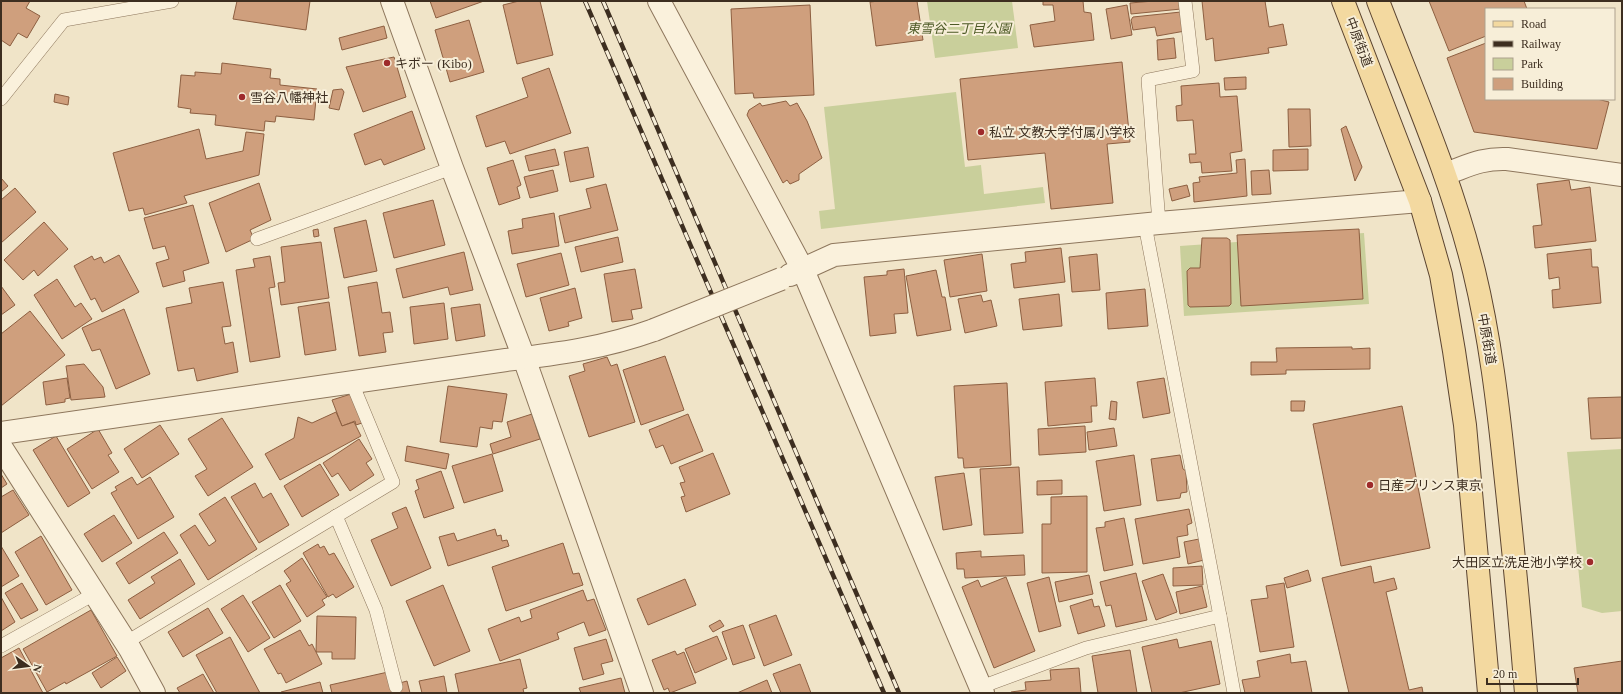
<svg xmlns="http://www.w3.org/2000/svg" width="1623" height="694" font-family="'Times New Roman','Noto Sans JP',serif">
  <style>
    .green { fill: #c9cf9b }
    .building { fill: #cf9f7d; stroke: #8d5f41 }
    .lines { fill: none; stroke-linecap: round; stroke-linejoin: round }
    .service-casing { stroke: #8d765c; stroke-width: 14 }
    .minor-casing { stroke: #8d765c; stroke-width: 24 }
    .primary-casing { stroke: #5b4430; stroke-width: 24 }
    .service { stroke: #faf1dc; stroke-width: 13 }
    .minor { stroke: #faf1dc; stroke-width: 22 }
    .primary { stroke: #f3d9a0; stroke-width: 22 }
    .rail-casing { stroke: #3d2e20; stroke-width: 4.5 }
    .rail { stroke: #f7eed8; stroke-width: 3; stroke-dasharray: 9; stroke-linecap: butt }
    .minor-bridge-casing { stroke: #8d765c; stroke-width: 24; stroke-linecap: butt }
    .minor-bridge { stroke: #faf1dc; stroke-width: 22 }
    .poi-dot { fill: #9e2a2b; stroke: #f7eed8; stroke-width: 1.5 }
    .labels { text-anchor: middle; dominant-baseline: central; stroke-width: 4; stroke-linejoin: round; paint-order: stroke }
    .park-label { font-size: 13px; font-style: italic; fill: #4d5a26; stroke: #f7eed8 }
    .street-label { font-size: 13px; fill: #3d2e20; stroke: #f7eed8 }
    .poi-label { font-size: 13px; fill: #3d2e20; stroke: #f7eed8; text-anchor: start }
  </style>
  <rect width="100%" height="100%" fill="#f0e4c8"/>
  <!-- green -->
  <g class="green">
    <polygon points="927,1 1012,1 1018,48 935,58"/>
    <polygon points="956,92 965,167 981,165 984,194 1043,187 1045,203 821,229 819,211 835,209 824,107"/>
    <polygon points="1364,233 1369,304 1184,316 1180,246"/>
    <polygon points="1622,449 1622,611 1602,613 1582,607 1567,452"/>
  </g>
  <!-- building -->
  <g class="building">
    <polygon points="1,1 30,1 26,8 40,16 27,38 18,33 10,46 1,40"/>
    <polygon points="237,1 310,1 306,30 233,19"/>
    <polygon points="430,1 484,1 436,18"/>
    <polygon points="519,1 540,1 553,55 517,64 503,5"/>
    <polygon points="879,1 917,1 923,40 876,46 870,2"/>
    <polygon points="1043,1 1085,1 1083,1 1084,12 1091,13 1094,40 1034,47 1030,25 1055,21 1053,5 1043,5"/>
    <polygon points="1154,1 1180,1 1181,9 1131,14 1130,3"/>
    <polygon points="1202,1 1265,1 1269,27 1283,24 1287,45 1268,48 1269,53 1215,61 1213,38 1206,40"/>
    <polygon points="1429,1 1524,1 1527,9 1486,9 1486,36 1449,51"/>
    <polygon points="810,5 814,95 754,98 753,93 735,94 731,9"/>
    <polygon points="1127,5 1132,35 1111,39 1106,9"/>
    <polygon points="1181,12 1185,31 1157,36 1155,27 1133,30 1131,20 1133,17"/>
    <polygon points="469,20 484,72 450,82 435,30"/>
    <polygon points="384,26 387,38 342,50 339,38"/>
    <polygon points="1174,38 1176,58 1158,60 1157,40"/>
    <polygon points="1486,43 1486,99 1597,99 1609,102 1597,149 1474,132 1447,58"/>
    <polygon points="394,57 406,97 363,112 346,67"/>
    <polygon points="1122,62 1130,142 1107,144 1113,203 1051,209 1045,153 968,160 960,79"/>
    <polygon points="222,63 271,69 270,78 280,79 280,85 317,89 314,120 276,116 275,122 265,121 264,131 215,125 216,115 190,113 191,109 178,107 181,75 195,76 195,72 221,74"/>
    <polygon points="549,68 571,133 510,154 505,141 486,147 476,116 528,97 522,78"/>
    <polygon points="1246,77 1246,89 1225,90 1224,78"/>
    <polygon points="1219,83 1220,97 1237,96 1242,151 1230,153 1232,171 1202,173 1201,162 1190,163 1189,154 1196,154 1193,120 1177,121 1176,106 1182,105 1181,86"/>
    <polygon points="342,89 344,92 339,110 329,108 333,90"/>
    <polygon points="55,94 69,97 68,105 54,102"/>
    <polygon points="786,101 790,106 797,103 807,121 822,158 799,174 799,180 790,184 787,180 783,183 747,115 749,110 760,103 762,106"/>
    <polygon points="1288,109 1310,109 1311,146 1289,147"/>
    <polygon points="412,111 425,149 384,165 381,159 365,165 354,134"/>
    <polygon points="1346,126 1362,167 1355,181 1341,129"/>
    <polygon points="199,129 206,159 243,151 246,132 264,134 259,175 184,196 187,203 145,215 143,208 129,211 113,153"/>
    <polygon points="588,147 594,177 570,182 564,152"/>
    <polygon points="555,149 559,165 529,171 525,156"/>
    <polygon points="1308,149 1308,170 1273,171 1273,150"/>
    <polygon points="1245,159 1247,196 1194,202 1193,183 1200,182 1199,177 1237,173 1236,160"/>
    <polygon points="513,160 521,185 517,187 520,198 499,205 487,168"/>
    <polygon points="553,170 558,191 530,198 524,177"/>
    <polygon points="1269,170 1271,194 1252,195 1251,171"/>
    <polygon points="1,178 8,186 1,192"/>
    <polygon points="1569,180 1571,190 1590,187 1596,241 1535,248 1533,226 1542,225 1537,184"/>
    <polygon points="259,183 271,220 250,230 254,239 226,252 209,203"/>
    <polygon points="606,184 618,230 565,243 559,216 591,208 586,189"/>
    <polygon points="1187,185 1190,196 1172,201 1169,189"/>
    <polygon points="15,188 36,212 1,243 1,200"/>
    <polygon points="433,200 445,245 394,258 383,213"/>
    <polygon points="193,205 209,263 183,271 185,281 163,287 156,263 169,259 165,246 153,249 144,218"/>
    <polygon points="554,213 559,246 512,254 508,231 523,228 522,219"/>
    <polygon points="366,220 377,271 344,278 334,228"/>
    <polygon points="44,222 68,249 38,276 34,270 23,280 4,260"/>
    <polygon points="318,229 319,236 314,237 313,230"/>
    <polygon points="1359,229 1363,299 1241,306 1237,235"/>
    <polygon points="618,237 623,262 581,272 575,247"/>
    <polygon points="1202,238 1227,238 1230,240 1231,304 1229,306 1190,307 1188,305 1187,271 1190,268 1200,268"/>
    <polygon points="321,242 329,298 281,305 278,283 285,282 281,247"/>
    <polygon points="1061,248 1065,282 1014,288 1011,264 1026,262 1025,252"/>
    <polygon points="1591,249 1592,267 1598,267 1601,303 1553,308 1552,290 1560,289 1559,277 1549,279 1547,254"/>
    <polygon points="464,252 473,290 450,295 448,287 403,298 396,269"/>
    <polygon points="561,253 569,285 526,297 517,264"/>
    <polygon points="982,254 987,291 950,297 944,260"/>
    <polygon points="1097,254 1100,290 1072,292 1069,257"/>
    <polygon points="119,255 139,292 102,312 95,298 91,300 74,266 92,256 94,260 101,257 104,263"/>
    <polygon points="270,256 275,287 269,288 280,357 250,362 236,270 255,267 253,259"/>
    <polygon points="635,269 642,308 631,310 633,319 612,322 604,274"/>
    <polygon points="904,269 908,313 894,314 896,333 870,336 864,277 887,275 887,271"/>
    <polygon points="936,270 942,297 945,297 951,330 917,336 906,276"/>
    <polygon points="57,279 75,307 81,303 92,319 62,339 34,295"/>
    <polygon points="223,282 231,326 222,327 225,344 233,342 238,372 197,381 194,368 178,371 166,308 192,303 189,288"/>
    <polygon points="377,282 382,313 390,312 393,332 383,333 386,352 359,356 348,287"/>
    <polygon points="1,286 15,305 1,315"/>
    <polygon points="575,288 582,318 568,322 569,326 549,331 540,298"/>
    <polygon points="1145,289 1148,326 1108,329 1106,293"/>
    <polygon points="1059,294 1062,326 1023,330 1019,299"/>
    <polygon points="981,295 983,302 991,300 997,326 965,333 958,299"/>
    <polygon points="329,302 336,350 305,355 298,307"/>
    <polygon points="444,303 448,339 414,344 410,307"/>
    <polygon points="480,304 485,336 456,341 451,308"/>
    <polygon points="124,309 150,374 116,389 100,349 92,351 82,328"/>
    <polygon points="30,311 65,355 1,406 1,334"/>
    <polygon points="1352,347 1352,349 1370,348 1370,369 1286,370 1286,374 1251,375 1251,362 1277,362 1276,348"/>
    <polygon points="665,356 684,410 641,425 623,370"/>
    <polygon points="607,357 611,366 617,364 635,422 589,437 569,376 585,371 583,364"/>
    <polygon points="84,364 103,387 105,397 71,400 66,366"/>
    <polygon points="67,378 70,398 65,399 65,402 46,405 43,382"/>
    <polygon points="1095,378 1097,406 1091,406 1092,422 1048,426 1045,382"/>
    <polygon points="1164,378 1170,413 1143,418 1137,382"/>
    <polygon points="1007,383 1011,465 964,468 963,458 958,458 954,386"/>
    <polygon points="448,386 507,394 502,422 493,421 492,429 480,427 477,447 440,442"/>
    <polygon points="351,394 362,423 356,425 355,421 342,426 332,400"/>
    <polygon points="1622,397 1622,438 1591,439 1588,398"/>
    <polygon points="1111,401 1117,402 1116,420 1109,419"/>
    <polygon points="1291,401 1305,401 1304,411 1291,411"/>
    <polygon points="1402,406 1430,548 1341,566 1313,424"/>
    <polygon points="336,412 342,426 354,422 361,436 280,480 265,454 294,438 298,417 312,423"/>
    <polygon points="532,414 540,439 493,454 490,444 511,437 507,422"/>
    <polygon points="688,414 703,451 671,464 663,445 656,448 649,430"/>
    <polygon points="222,418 253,467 208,496 195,476 207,469 188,439"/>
    <polygon points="160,425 179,454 142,478 124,449"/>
    <polygon points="1085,426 1086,452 1039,455 1038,429"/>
    <polygon points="1114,428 1117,446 1089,450 1087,432"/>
    <polygon points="98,429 112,453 108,455 119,472 92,489 67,449"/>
    <polygon points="56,436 90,493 68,507 33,450"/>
    <polygon points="359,439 372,459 366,463 374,475 350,491 338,473 332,477 323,463"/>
    <polygon points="407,446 449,454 446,469 405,461"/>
    <polygon points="713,453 730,494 686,512 681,497 685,496 680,483 685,482 679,467"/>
    <polygon points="492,454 503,491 464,503 452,466"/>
    <polygon points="1134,455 1141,505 1104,511 1096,461"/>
    <polygon points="1180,455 1183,469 1186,471 1187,492 1181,493 1180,498 1157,501 1151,459"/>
    <polygon points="320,464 339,495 302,517 284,486"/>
    <polygon points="1019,467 1023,533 984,535 980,469"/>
    <polygon points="441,471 454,508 424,518 415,491 419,489 416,480"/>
    <polygon points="964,473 972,525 943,530 935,477"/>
    <polygon points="1,474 7,484 1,488"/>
    <polygon points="132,477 137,485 150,477 174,517 138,539 111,493 117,490 115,487"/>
    <polygon points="1062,480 1062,494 1037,495 1037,481"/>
    <polygon points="255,483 263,498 271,493 289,525 259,543 231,497"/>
    <polygon points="13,490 29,515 1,533 1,497"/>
    <polygon points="1087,496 1087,572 1042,573 1042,524 1051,524 1051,497"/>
    <polygon points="225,497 257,549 208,580 180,535 195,525 209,546 216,541 199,514"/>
    <polygon points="406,507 431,568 391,586 371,540 398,528 392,513"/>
    <polygon points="1189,509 1192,523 1187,525 1188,535 1177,537 1180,557 1143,564 1135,519"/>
    <polygon points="114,515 132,543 102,562 84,534"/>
    <polygon points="1124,518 1133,565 1104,571 1096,528 1105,527 1105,522"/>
    <polygon points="495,529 497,536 501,535 502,541 507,540 509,546 448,566 439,537 454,533 457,541"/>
    <polygon points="164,532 178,553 129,584 116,563"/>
    <polygon points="41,536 72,590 46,605 15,552"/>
    <polygon points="1199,539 1204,560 1188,564 1184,542"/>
    <polygon points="563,543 573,574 579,573 583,585 506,611 492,567"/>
    <polygon points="318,544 320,548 324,546 329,555 334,553 354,587 336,598 333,594 328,597 303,553"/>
    <polygon points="1,546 19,576 1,587"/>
    <polygon points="981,551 981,557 1024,555 1025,575 965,578 964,569 957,569 956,553"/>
    <polygon points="302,558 327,597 322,600 325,605 307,617 286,584 291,581 284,571"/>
    <polygon points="180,559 195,584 140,619 128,600 155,583 151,577"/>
    <polygon points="1202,566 1203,585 1173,586 1173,568"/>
    <polygon points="1371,566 1374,583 1394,578 1397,589 1386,592 1409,690 1422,687 1423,693 1349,693 1322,578"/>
    <polygon points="1308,570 1311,581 1287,588 1284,578"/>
    <polygon points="1136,573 1147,620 1116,627 1111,605 1106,606 1100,582"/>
    <polygon points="1163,574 1177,612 1156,620 1142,581"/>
    <polygon points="1089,575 1093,594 1059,602 1055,582"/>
    <polygon points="1006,577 1035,651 994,668 962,587 978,580 981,587"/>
    <polygon points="1049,577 1061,626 1039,632 1027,583"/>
    <polygon points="685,579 696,605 648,625 637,599"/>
    <polygon points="22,583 38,610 21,619 5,593"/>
    <polygon points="1284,583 1294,647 1260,652 1251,600 1268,598 1266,586"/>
    <polygon points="280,585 301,621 274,638 252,602"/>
    <polygon points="443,585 470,651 434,666 406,601"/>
    <polygon points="1202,586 1207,607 1180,614 1176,592"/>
    <polygon points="583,590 587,601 594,599 606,630 589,636 584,622 557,633 559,639 500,661 488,629 519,617 521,622 532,618 530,610"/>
    <polygon points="243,595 270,638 248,652 221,609"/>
    <polygon points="1,597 15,622 1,631"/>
    <polygon points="1092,599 1094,607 1099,606 1105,626 1078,634 1070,606"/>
    <polygon points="208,608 223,633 183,657 168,632"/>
    <polygon points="91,610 117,656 66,684 65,682 47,692 23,649"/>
    <polygon points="776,615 792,655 764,666 749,625"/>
    <polygon points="317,616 356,617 355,659 332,659 332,652 316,652"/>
    <polygon points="720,620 724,626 713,632 709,626"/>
    <polygon points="743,625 755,658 733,665 722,632"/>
    <polygon points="300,630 309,646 312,644 322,664 286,683 281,673 278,674 264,649"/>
    <polygon points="717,636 727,659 695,673 685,649"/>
    <polygon points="230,637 260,693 217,693 196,655"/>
    <polygon points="606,639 613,661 601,664 604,674 583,680 574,648"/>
    <polygon points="1177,639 1179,648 1211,641 1220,684 1179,693 1152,693 1142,647"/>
    <polygon points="19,648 43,693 1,693 1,658"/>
    <polygon points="1130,650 1137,693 1098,693 1092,656"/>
    <polygon points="675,651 677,655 684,652 696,683 670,693 668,688 664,690 652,660"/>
    <polygon points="1290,654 1291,663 1306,661 1312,693 1245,693 1242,680 1260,677 1257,661"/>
    <polygon points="117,657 126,671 101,688 92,673"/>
    <polygon points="520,659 527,688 523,689 524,693 459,693 455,674"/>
    <polygon points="1622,661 1622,693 1578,693 1574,668"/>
    <polygon points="800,664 811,693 781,693 773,674"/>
    <polygon points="1079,668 1081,693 1011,693 1011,692 1026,690 1025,682 1051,680 1050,670"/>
    <polygon points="388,672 393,693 332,693 330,685"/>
    <polygon points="203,674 214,693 180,693 177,688"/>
    <polygon points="444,676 447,693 422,693 419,681"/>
    <polygon points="621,678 625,693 581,693 579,688"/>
    <polygon points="767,680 772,693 737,693"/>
    <polygon points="407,681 410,693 399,693 396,684"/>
    <polygon points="320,682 323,693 282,693 281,692"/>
  </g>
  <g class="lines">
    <defs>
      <g id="service">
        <polyline points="1,99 64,20 172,1"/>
        <polyline points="1159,223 1148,80 1193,71 1185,1"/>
        <polyline points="1145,225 1220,616 1234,693"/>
        <polyline points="257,239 452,168"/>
        <polyline points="336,516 376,610 396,687"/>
        <polyline points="125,643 393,482 352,383"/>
        <polyline points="1,646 94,594"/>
        <polyline points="981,687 1086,648 1220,616"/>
      </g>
      <g id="minor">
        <polyline points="392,1 452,168 524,358 642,693"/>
        <polyline points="659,1 803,270 983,693"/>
        <path d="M 1445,174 C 1468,166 1481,158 1507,159 L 1622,175"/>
        <polyline points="790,275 834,255 1159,223 1420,201"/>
        <path d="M 1,433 L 506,360 C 558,354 604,348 654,330"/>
        <polyline points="1,447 130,649 154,693"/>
      </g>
      <g id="primary">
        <polyline points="1343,1 1420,201 1441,275 1454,351 1465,425 1489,693"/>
        <path d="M 1378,1 C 1412,90 1451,178 1474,271 C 1490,337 1498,405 1505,472 C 1513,546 1520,619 1526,693"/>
      </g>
    </defs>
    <!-- service casing -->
    <use href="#service" class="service-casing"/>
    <!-- minor casing -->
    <use href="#minor" class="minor-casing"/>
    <!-- primary casing -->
    <use href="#primary" class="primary-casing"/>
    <!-- service -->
    <use href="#service" class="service"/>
    <!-- minor -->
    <use href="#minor" class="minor"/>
    <!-- primary -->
    <use href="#primary" class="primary"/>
    <defs>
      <g id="rail">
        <polyline points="585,1 884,693"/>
        <polyline points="603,1 899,693"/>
      </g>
    </defs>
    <!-- rail casing -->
    <use href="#rail" class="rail-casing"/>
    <!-- rail -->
    <use href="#rail" class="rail"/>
    <defs>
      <polyline id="minor-bridge" points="654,330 781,279"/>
    </defs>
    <!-- minor-bridge casing -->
    <use href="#minor-bridge" class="minor-bridge-casing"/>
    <!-- minor-bridge -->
    <use href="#minor-bridge" class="minor-bridge"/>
  </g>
  <!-- markers -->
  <g class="poi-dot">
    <circle cx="387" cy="63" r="4"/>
    <circle cx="242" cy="97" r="4"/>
    <circle cx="981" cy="132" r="4"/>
    <circle cx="1370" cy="485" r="4"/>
    <circle cx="1590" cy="562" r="4"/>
  </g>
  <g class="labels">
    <!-- park labels -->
    <g class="park-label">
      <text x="959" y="28">東雪谷二丁目公園</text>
    </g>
    <!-- street labels -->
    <g class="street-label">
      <text transform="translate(1359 42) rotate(69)">中原街道</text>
      <text transform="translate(1487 339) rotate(80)">中原街道</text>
    </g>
    <!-- poi labels -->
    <g class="poi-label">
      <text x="395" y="63">キボー (Kibo)</text>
      <text x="250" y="97">雪谷八幡神社</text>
      <text x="989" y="132">私立 文教大学付属小学校</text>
      <text x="1378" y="485">日産プリンス東京</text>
      <text x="1582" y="562" text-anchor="end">大田区立洗足池小学校</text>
    </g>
  </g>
  <!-- border -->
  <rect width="1623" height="694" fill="none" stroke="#3d2e20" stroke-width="4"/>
  <!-- legend -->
  <rect x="1485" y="8" width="130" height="92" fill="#f7eed8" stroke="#ada18e"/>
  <rect x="1493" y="21" width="20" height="6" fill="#f3d9a0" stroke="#ada18e"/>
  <text x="1521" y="28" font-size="12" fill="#3d2e20">Road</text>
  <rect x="1493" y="41" width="20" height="6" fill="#3d2e20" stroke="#ada18e"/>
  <text x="1521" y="48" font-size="12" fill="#3d2e20">Railway</text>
  <rect x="1493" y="58" width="20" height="12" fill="#c9cf9b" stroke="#ada18e"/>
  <text x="1521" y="68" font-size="12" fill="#3d2e20">Park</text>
  <rect x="1493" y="78" width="20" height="12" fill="#cf9f7d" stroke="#ada18e"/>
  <text x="1521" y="88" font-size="12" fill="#3d2e20">Building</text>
  <!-- north arrow -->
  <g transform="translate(28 666) rotate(104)" stroke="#f7eed8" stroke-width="3" paint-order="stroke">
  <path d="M0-3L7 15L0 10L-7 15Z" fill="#3d2e20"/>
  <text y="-6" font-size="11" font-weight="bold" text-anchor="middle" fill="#3d2e20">N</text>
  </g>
  <!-- scale -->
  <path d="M1487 678v6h91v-6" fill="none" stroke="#3d2e20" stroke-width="2"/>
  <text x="1493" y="678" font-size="12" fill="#3d2e20" stroke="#f7eed8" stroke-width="3" paint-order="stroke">20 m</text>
</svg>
